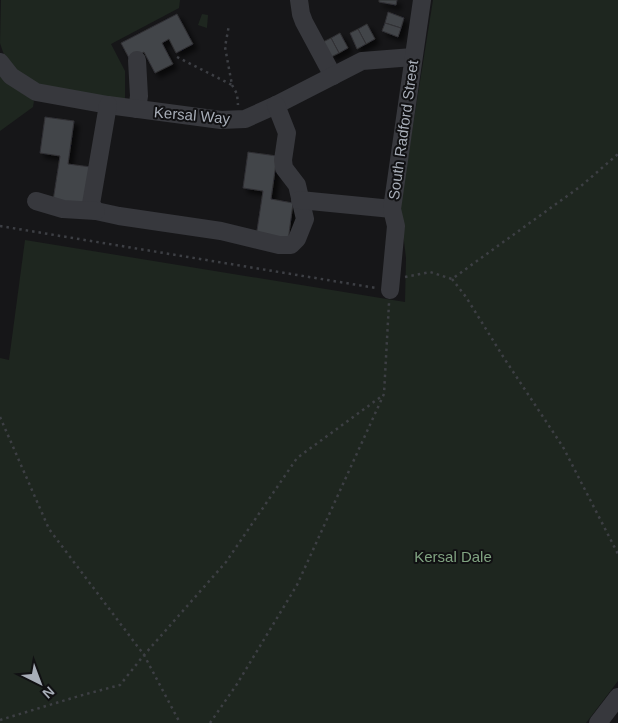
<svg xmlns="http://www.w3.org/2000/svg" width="618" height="723" font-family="Helvetica,sans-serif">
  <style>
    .green { fill: #1e261f }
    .building { fill: #424448; stroke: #303034; filter: url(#shadow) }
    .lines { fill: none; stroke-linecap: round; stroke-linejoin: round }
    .path { stroke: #3d3f44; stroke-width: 2.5; stroke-dasharray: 2.5 4; stroke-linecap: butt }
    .minor { stroke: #37383d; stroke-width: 18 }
    .labels { text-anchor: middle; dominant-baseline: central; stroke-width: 4; stroke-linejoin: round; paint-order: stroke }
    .street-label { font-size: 15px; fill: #a8aeb8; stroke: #111113 }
    .park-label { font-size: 15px; fill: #80a381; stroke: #111113 }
  </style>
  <defs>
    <filter id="shadow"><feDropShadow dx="4.5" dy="4.5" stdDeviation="2.5" flood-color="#0009"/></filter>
  </defs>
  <rect width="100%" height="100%" fill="#161618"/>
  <!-- green -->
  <g class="green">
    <polygon points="1,0 180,0 179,8 111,44 125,71 125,102 32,85 9,66 3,52 0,43"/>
    <polygon points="433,0 618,0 618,681 586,723 0,723 0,358 9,360 25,240 405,302 406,258 400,207"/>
    <polygon points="202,14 208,15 207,28 198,25"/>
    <polygon points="0,74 16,89 34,101 33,107 0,131"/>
  </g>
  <!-- building -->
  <g class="building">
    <polygon points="379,0 397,0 396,5 379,2"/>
    <polygon points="388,12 404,18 401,28 385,23"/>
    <polygon points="177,14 193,44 176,53 169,39 162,43 173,64 155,73 144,52 130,60 121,43"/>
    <polygon points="385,23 401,28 398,37 382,31"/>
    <polygon points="367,24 375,39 366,44 358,29"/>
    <polygon points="358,29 366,44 357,49 350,33"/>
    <polygon points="340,33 348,48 339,53 331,38"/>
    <polygon points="331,38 339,53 331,57 323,42"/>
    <polygon points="45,117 74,121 68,164 91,167 85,206 53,201 60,156 40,153"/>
    <polygon points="248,152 277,156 271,199 293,203 288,241 256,237 263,191 243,188"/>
  </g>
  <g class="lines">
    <!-- path -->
    <g class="path">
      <polyline points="177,57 232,85 225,47 229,25"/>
      <polyline points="232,85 237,94 238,105"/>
      <polyline points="0,226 376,288"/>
      <polyline points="405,277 430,272 452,279 581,186 618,154"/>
      <polyline points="452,279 466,297 504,358 563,447 618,554"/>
      <polyline points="0,417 49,529 144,655 180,723"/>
      <polyline points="0,720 79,696 120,685 144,655 226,562 297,458 382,396"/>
      <polyline points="210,723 237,684 297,585 384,394 389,303"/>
    </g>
    <!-- minor -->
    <g class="minor">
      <polyline points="299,0 301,14 304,22 333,76"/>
      <polyline points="137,60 139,96 137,109"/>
      <polyline points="0,62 11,76 36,92 108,105 221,120 245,119 276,105 362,61 413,57"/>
      <polyline points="108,105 91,204 96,211 119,216 221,231 279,245 291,245 297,239 305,219 297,185 284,168 283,160 287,133 276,105"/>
      <polyline points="300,200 392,209"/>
      <polyline points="36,201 63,209 96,211"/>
      <polyline points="390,290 396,226 392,209 422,0"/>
      <polyline points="598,723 618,697"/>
    </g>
  </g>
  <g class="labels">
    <!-- street labels -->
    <g class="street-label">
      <text transform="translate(192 115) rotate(5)">Kersal Way</text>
      <text transform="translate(403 130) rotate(-82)">South Radford Street</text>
    </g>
    <!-- park labels -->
    <g class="park-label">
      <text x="453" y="556">Kersal Dale</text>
    </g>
  </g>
  <!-- north arrow -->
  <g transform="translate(40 683) rotate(138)" stroke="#111113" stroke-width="4" paint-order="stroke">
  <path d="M0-4L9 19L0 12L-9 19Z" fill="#a8aeb8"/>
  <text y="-8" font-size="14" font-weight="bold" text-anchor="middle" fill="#a8aeb8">N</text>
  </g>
</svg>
